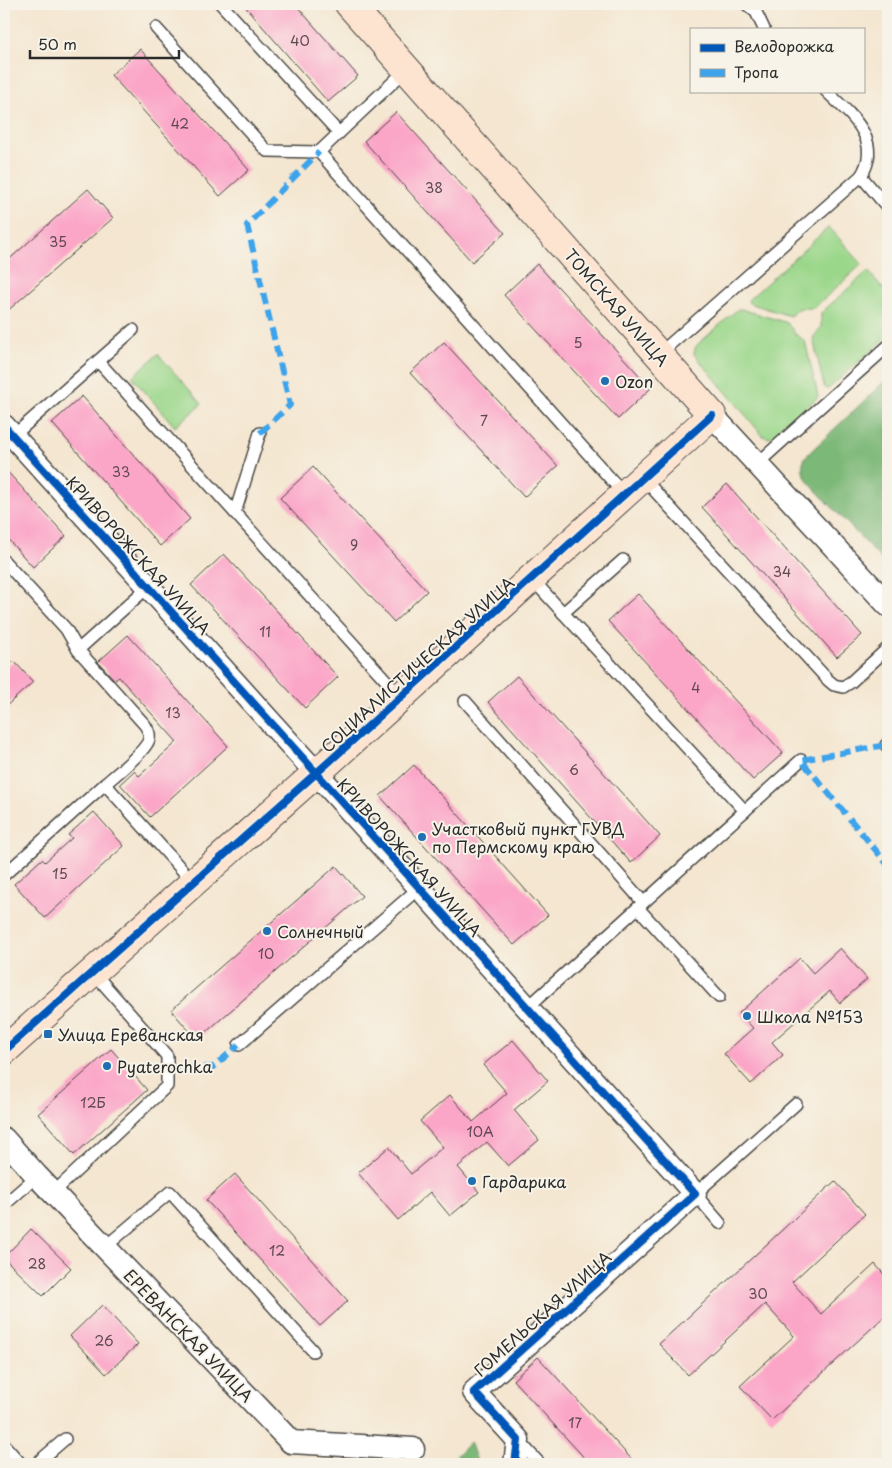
<svg xmlns="http://www.w3.org/2000/svg" width="892" height="1468" font-family="'Playpen Sans',sans-serif">
  <style>
    .green { fill: #9bd78b; stroke: #63815b }
    .forest { fill: #7cb877; stroke: #547251 }
    .building { fill: #fba5c7 }
    .lines { fill: none; stroke-linecap: round; stroke-linejoin: round }
    .lane-casing { stroke: #494744; stroke-width: 14 }
    .street-casing { stroke: #494744; stroke-width: 25 }
    .secondary-casing { stroke: #494744; stroke-width: 30 }
    .lane { stroke: #fff; stroke-width: 11 }
    .street { stroke: #fff; stroke-width: 22 }
    .secondary { stroke: #fde4d1; stroke-width: 28 }
    .quiet { stroke: #3ea3eb; stroke-width: 6; stroke-dasharray: 12 6; stroke-linecap: butt }
    .cycleway-casing { stroke: #f7f3e8; stroke-width: 11 }
    .cycleway { stroke: #0057b8; stroke-width: 8 }
    .poi-dot { fill: #1f6fb2; stroke: #f7f3e8; stroke-width: 2 }
    .labels { text-anchor: middle; dominant-baseline: central; stroke-width: 4; stroke-linejoin: round; paint-order: stroke }
    .number-label { font-size: 14px; fill: #5f4a52 }
    .street-label { font-size: 16px; fill: #2b2b2b; stroke: #f7f3e8 }
    .poi-label { font-size: 16px; fill: #2b2b2b; stroke: #f7f3e8; text-anchor: start }
  </style>
  <rect width="100%" height="100%" fill="#f7f3e8"/>
  <filter id="ink" filterUnits="userSpaceOnUse"><feTurbulence type="fractalNoise" baseFrequency=".02" numOctaves="2"/><feDisplacementMap in="SourceGraphic" scale="10" xChannelSelector="R" yChannelSelector="G"/><feConvolveMatrix kernelMatrix="1 2 1 2 8 2 1 2 1" color-interpolation-filters="sRGB"/></filter>
  <filter id="wash" filterUnits="userSpaceOnUse"><feTurbulence type="fractalNoise" baseFrequency=".0096" numOctaves="4" result="noise"/><feDisplacementMap in="SourceGraphic" scale="20" xChannelSelector="R" yChannelSelector="G"/><feGaussianBlur stdDeviation="1.12" result="paint"/><feColorMatrix in="noise" values="0 0 0 0 0 0 0 0 0 0 0 0 0 0 0 0 0 1.4 0 .05"/><feComposite in="paint" operator="in"/></filter>
  <g filter="url(#wash)">
    <rect width="100%" height="100%" fill="#f4e6d0"/>
    <!-- green -->
    <g class="green">
      <path d="M 829,227 L 862,264 L 814,308 C 800,309 802,305 790,316 L 749,303 L 748,300 Z"/>
      <polygon points="868,271 888,294 888,336 828,389 826,389 824,387 813,338 821,327 821,313"/>
      <polygon points="738,309 741,309 788,323 795,334 805,341 818,396 817,398 774,436 769,438 763,436 694,354 695,348 698,344"/>
      <polygon points="158,354 202,404 175,427 132,377"/>
    </g>
    <!-- forest -->
    <g class="forest">
      <path d="M 888,378 L 888,566 L 809,483 C 803,473 800,469 805,457 Z"/>
      <polygon points="470,1442 478,1464 449,1464"/>
    </g>
    <g id="blocks">
      <!-- building -->
      <g class="building">
        <polygon points="243,4 295,4 358,76 328,102"/>
        <polygon points="140,49 249,170 220,196 111,75"/>
        <polygon points="396,112 505,233 472,262 364,141"/>
        <polygon points="88,189 113,218 4,314 4,264"/>
        <polygon points="537,264 651,388 618,419 504,295"/>
        <polygon points="444,342 558,466 524,497 410,373"/>
        <polygon points="82,396 190,519 160,546 52,423"/>
        <polygon points="313,467 427,591 394,622 280,498"/>
        <polygon points="4,468 66,536 33,567 4,535"/>
        <polygon points="727,484 862,635 837,657 702,507"/>
        <polygon points="224,554 338,677 305,708 191,585"/>
        <polygon points="638,594 783,753 753,780 608,621"/>
        <polygon points="128,635 228,746 150,817 120,784 134,771 139,776 177,742 119,677 115,680 98,662"/>
        <polygon points="14,661 33,682 4,708 4,669"/>
        <polygon points="517,676 660,836 631,863 488,702"/>
        <polygon points="414,765 548,915 514,945 380,796"/>
        <polygon points="94,812 124,846 45,918 14,884 42,859 45,862 72,838 68,835"/>
        <polygon points="336,866 362,896 197,1040 171,1010"/>
        <polygon points="840,948 867,979 840,1003 830,991 772,1042 783,1055 751,1084 724,1054 753,1028 739,1013 800,958 813,973"/>
        <polygon points="513,1040 548,1081 514,1110 539,1140 508,1166 487,1142 458,1167 479,1192 450,1216 430,1192 398,1220 358,1173 389,1147 411,1174 443,1147 420,1121 450,1095 473,1122 507,1093 483,1065"/>
        <polygon points="111,1049 147,1090 74,1155 38,1114"/>
        <polygon points="235,1174 348,1301 320,1326 206,1200"/>
        <polygon points="835,1181 865,1214 792,1282 821,1314 875,1264 888,1279 888,1313 772,1420 740,1386 794,1336 765,1304 688,1375 659,1344"/>
        <polygon points="31,1229 71,1268 43,1296 4,1258 4,1257"/>
        <polygon points="102,1305 138,1344 106,1374 70,1336"/>
        <polygon points="538,1357 636,1464 590,1464 513,1380"/>
      </g>
    </g>
  </g>
  <g filter="url(#ink)">
    <use href="#blocks" fill-opacity="0" stroke="#494744" stroke-width="1"/>
    <g class="lines">
      <defs>
        <g id="lane">
          <polyline points="221,4 339,133"/>
          <polyline points="746,4 756,12 764,29"/>
          <polyline points="156,28 267,151 319,152 407,69"/>
          <path d="M 826,91 C 850,114 884,140 861,176"/>
          <polyline points="319,152 625,495"/>
          <polyline points="659,354 861,176 888,208"/>
          <polyline points="98,361 401,697"/>
          <polyline points="13,436 133,330"/>
          <polyline points="757,464 888,346"/>
          <polyline points="643,478 828,680 834,685 843,687 851,682 888,648"/>
          <polyline points="235,513 260,433"/>
          <polyline points="4,561 66,629 78,650"/>
          <polyline points="532,579 745,811"/>
          <polyline points="563,613 623,560"/>
          <polyline points="465,701 643,902"/>
          <polyline points="886,745 888,747"/>
          <path d="M 105,784 C 114,776 147,750 149,739 C 150,733 148,730 145,725 L 78,650 L 148,587"/>
          <polyline points="4,875 105,784 193,882"/>
          <polyline points="638,908 719,997"/>
          <polyline points="527,1008 801,760"/>
          <polyline points="239,1045 419,888"/>
          <polyline points="53,1193 167,1086 167,1056 93,972"/>
          <polyline points="4,1205 37,1176"/>
          <polyline points="720,1223 695,1194 796,1104"/>
          <polyline points="105,1247 170,1192 313,1351"/>
          <polyline points="518,1440 540,1464"/>
          <polyline points="4,1445 21,1464"/>
          <polyline points="36,1464 65,1439"/>
        </g>
        <g id="street">
          <polyline points="712,415 888,605"/>
          <polyline points="4,426 695,1194 474,1392 518,1440 515,1464"/>
          <polyline points="4,1139 37,1176 291,1442 413,1449"/>
        </g>
        <polyline id="secondary" points="4,1051 331,760 712,415 349,4"/>
      </defs>
      <!-- lane casing -->
      <use href="#lane" class="lane-casing"/>
      <!-- street casing -->
      <use href="#street" class="street-casing"/>
      <!-- secondary casing -->
      <use href="#secondary" class="secondary-casing"/>
      <!-- lane -->
      <use href="#lane" class="lane"/>
      <!-- street -->
      <use href="#street" class="street"/>
      <!-- secondary -->
      <use href="#secondary" class="secondary"/>
      <!-- quiet -->
      <g class="quiet">
        <polyline points="260,433 290,405 247,225 319,152"/>
        <polyline points="886,745 801,760 888,865"/>
        <polyline points="167,1068 213,1067 239,1045"/>
      </g>
      <defs>
        <g id="cycleway">
          <polyline points="4,426 695,1194 474,1392 518,1440 515,1464"/>
          <polyline points="4,1051 331,760 712,415"/>
        </g>
      </defs>
      <!-- cycleway casing -->
      <use href="#cycleway" class="cycleway-casing"/>
      <!-- cycleway -->
      <use href="#cycleway" class="cycleway"/>
    </g>
  </g>
  <!-- markers -->
  <g class="poi-dot">
    <circle cx="605" cy="381" r="5"/>
    <circle cx="422" cy="837" r="5"/>
    <circle cx="267" cy="931" r="5"/>
    <circle cx="747" cy="1016" r="5"/>
    <rect x="43" y="1029" width="10" height="10" rx="2.5"/>
    <circle cx="107" cy="1066" r="5"/>
    <circle cx="472" cy="1181" r="5"/>
  </g>
  <g class="labels">
    <!-- number labels -->
    <g class="number-label">
      <text x="300" y="40">40</text>
      <text x="180" y="123">42</text>
      <text x="434" y="187">38</text>
      <text x="58" y="241">35</text>
      <text x="578" y="342">5</text>
      <text x="484" y="420">7</text>
      <text x="121" y="471">33</text>
      <text x="354" y="544">9</text>
      <text x="782" y="571">34</text>
      <text x="265" y="631">11</text>
      <text x="696" y="687">4</text>
      <text x="173" y="712">13</text>
      <text x="574" y="769">6</text>
      <text x="60" y="873">15</text>
      <text x="266" y="953">10</text>
      <text x="93" y="1102">12Б</text>
      <text x="480" y="1131">10А</text>
      <text x="277" y="1250">12</text>
      <text x="37" y="1263">28</text>
      <text x="758" y="1293">30</text>
      <text x="104" y="1340">26</text>
      <text x="575" y="1422">17</text>
    </g>
    <!-- street labels -->
    <g class="street-label">
      <text transform="translate(617 307) rotate(49)">ТОМСКАЯ УЛИЦА</text>
      <text transform="translate(139 555) rotate(48)">КРИВОРОЖСКАЯ УЛИЦА</text>
      <text transform="translate(417 664) rotate(-42)">СОЦИАЛИСТИЧЕСКАЯ УЛИЦА</text>
      <text transform="translate(410 857) rotate(48)">КРИВОРОЖСКАЯ УЛИЦА</text>
      <text transform="translate(542 1313) rotate(-42)">ГОМЕЛЬСКАЯ УЛИЦА</text>
      <text transform="translate(189 1335) rotate(46)">ЕРЕВАНСКАЯ УЛИЦА</text>
    </g>
    <!-- poi labels -->
    <g class="poi-label">
      <text x="615" y="381">Ozon</text>
      <text x="432" y="828">Участковый пункт ГУВД<tspan x="432" dy="18">по Пермскому краю</tspan></text>
      <text x="277" y="931">Солнечный</text>
      <text x="757" y="1016">Школа №153</text>
      <text x="58" y="1034">Улица Ереванская</text>
      <text x="117" y="1066">Pyaterochka</text>
      <text x="482" y="1181">Гардарика</text>
    </g>
  </g>
  <!-- margin -->
  <rect width="892" height="1468" fill="none" stroke="#f7f3e8" stroke-width="20"/>
  <!-- legend -->
  <rect x="690" y="28" width="175" height="65" fill="#f7f3e8" stroke="#a5a39c"/>
  <rect x="700" y="44" width="25" height="8" fill="#0057b8" stroke="#a5a39c"/>
  <text x="734" y="52" font-size="15" fill="#2b2b2b">Велодорожка</text>
  <rect x="700" y="69" width="25" height="8" fill="#3ea3eb" stroke="#a5a39c"/>
  <text x="734" y="78" font-size="15" fill="#2b2b2b">Тропа</text>
  <!-- scale -->
  <path d="M30 50v8h149v-8" fill="none" stroke="#2b2b2b" stroke-width="2.5"/>
  <text x="38" y="50" font-size="15" fill="#2b2b2b" stroke="#f7f3e8" stroke-width="4" paint-order="stroke">50 m</text>
</svg>
